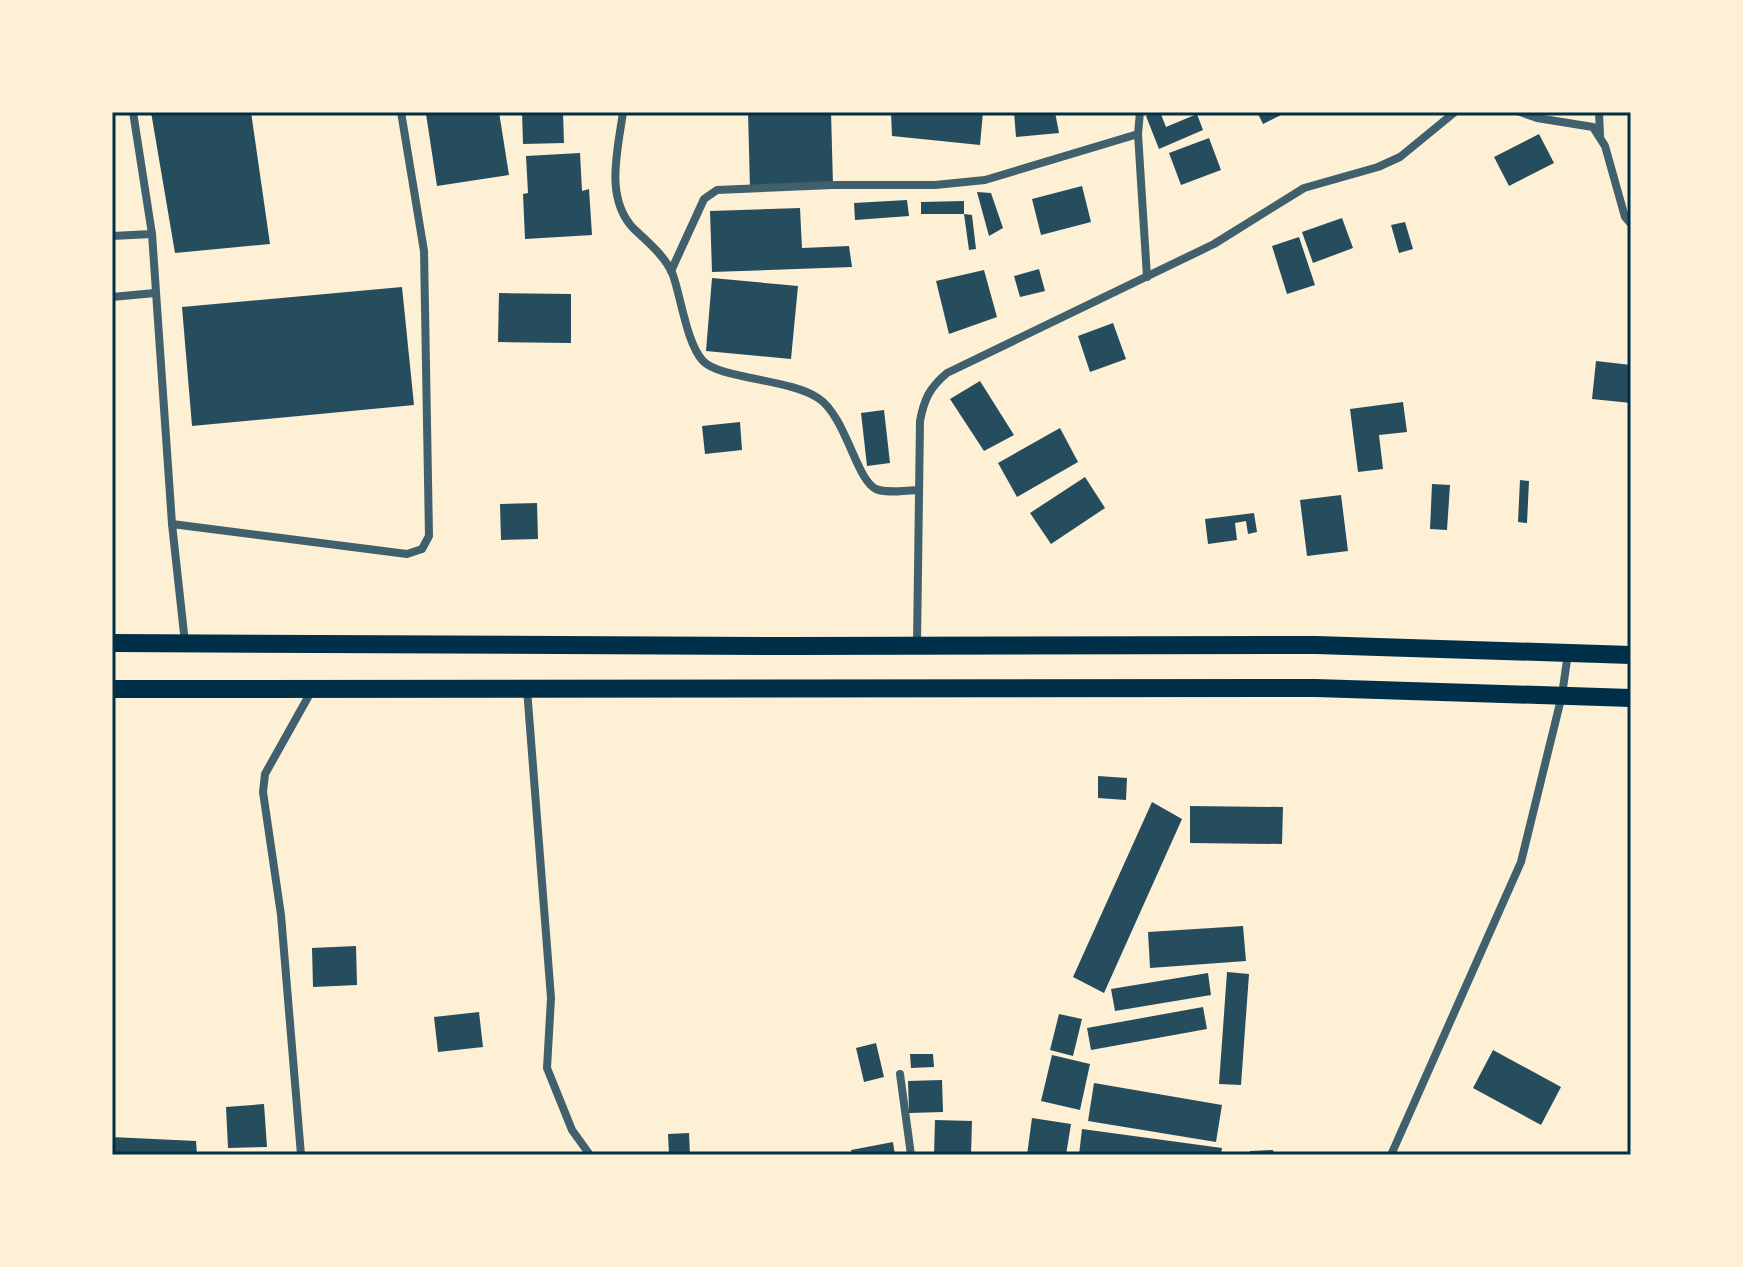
<svg xmlns="http://www.w3.org/2000/svg" width="1743" height="1267" font-family="Inter,sans-serif">
  <style>
    .building { fill: #264d5e }
    .lines { fill: none; stroke-linecap: round; stroke-linejoin: round }
    .minor { stroke: #3f606c; stroke-width: 8 }
    .primary { stroke: #003049; stroke-width: 18 }
    .neatline { fill: none; stroke: #003049; stroke-width: 3 }
  </style>
  <rect width="100%" height="100%" fill="#fdf0d5"/>
  <!-- building -->
  <g class="building">
    <polygon points="151,112 251,112 270,244 175,253"/>
    <polygon points="443,112 499,112 509,175 437,186 426,114"/>
    <polygon points="522,112 563,112 564,143 523,144"/>
    <polygon points="748,112 831,112 833,185 750,188"/>
    <polygon points="891,112 983,112 980,145 892,136"/>
    <polygon points="1014,112 1055,112 1059,133 1016,137"/>
    <polygon points="1156,112 1160,112 1166,127 1197,114 1203,130 1159,149 1146,116"/>
    <polygon points="1257,112 1287,112 1263,124"/>
    <polygon points="1539,134 1554,163 1509,186 1494,157"/>
    <polygon points="1209,138 1221,170 1181,185 1169,153"/>
    <polygon points="580,153 582,191 589,189 592,235 525,239 523,194 528,193 526,156"/>
    <polygon points="1082,186 1091,222 1041,235 1032,199"/>
    <polygon points="977,192 991,193 1003,228 989,236"/>
    <polygon points="907,200 909,216 855,220 854,203"/>
    <polygon points="964,201 964,214 972,215 976,249 969,250 964,214 921,214 921,202"/>
    <polygon points="800,208 802,248 849,246 852,267 712,272 710,211"/>
    <polygon points="1342,218 1353,248 1313,263 1302,232"/>
    <polygon points="1405,222 1413,249 1399,253 1391,225"/>
    <polygon points="1299,237 1315,285 1287,294 1272,246"/>
    <polygon points="1039,269 1045,291 1020,297 1014,276"/>
    <polygon points="984,270 997,317 949,334 936,281"/>
    <polygon points="712,278 798,286 791,359 706,351"/>
    <polygon points="402,287 414,405 192,426 182,307"/>
    <polygon points="499,293 571,294 571,343 498,342"/>
    <polygon points="1113,323 1126,359 1090,372 1078,336"/>
    <polygon points="1596,361 1631,365 1631,403 1592,399"/>
    <polygon points="980,381 1014,435 984,451 950,399"/>
    <polygon points="1403,402 1407,432 1379,435 1383,469 1358,472 1350,409"/>
    <polygon points="884,410 890,463 867,466 861,413"/>
    <polygon points="740,422 742,450 705,454 702,426"/>
    <polygon points="1060,428 1078,462 1017,497 998,463"/>
    <polygon points="1085,477 1105,508 1051,544 1030,513"/>
    <polygon points="1520,480 1529,481 1527,523 1518,522"/>
    <polygon points="1432,484 1450,485 1447,530 1430,529"/>
    <polygon points="1341,495 1348,551 1307,556 1300,500"/>
    <polygon points="537,503 538,539 501,540 500,504"/>
    <polygon points="1254,513 1257,532 1248,534 1246,521 1235,523 1237,540 1208,544 1205,519"/>
    <polygon points="1098,776 1127,778 1126,800 1098,798"/>
    <polygon points="1152,802 1182,819 1104,993 1073,977"/>
    <polygon points="1190,806 1283,807 1282,844 1190,843"/>
    <polygon points="1243,926 1246,961 1150,968 1148,932"/>
    <polygon points="356,946 357,985 313,987 312,948"/>
    <polygon points="1227,972 1249,974 1241,1085 1219,1084"/>
    <polygon points="1208,973 1211,995 1115,1011 1111,989"/>
    <polygon points="1203,1007 1207,1029 1091,1050 1087,1028"/>
    <polygon points="479,1012 483,1047 438,1052 434,1017"/>
    <polygon points="1059,1014 1082,1019 1073,1056 1050,1050"/>
    <polygon points="876,1043 884,1077 864,1082 856,1048"/>
    <polygon points="1493,1050 1561,1087 1541,1125 1473,1088"/>
    <polygon points="910,1054 933,1054 934,1067 911,1068"/>
    <polygon points="1052,1055 1090,1064 1080,1110 1041,1101"/>
    <polygon points="942,1080 943,1112 909,1113 908,1081"/>
    <polygon points="1094,1083 1222,1105 1216,1142 1088,1121"/>
    <polygon points="264,1104 267,1147 228,1148 226,1107"/>
    <polygon points="1032,1118 1071,1124 1066,1155 1027,1155"/>
    <polygon points="935,1120 972,1121 971,1155 934,1155"/>
    <polygon points="1082,1129 1222,1148 1221,1155 1079,1155"/>
    <polygon points="689,1133 690,1155 669,1155 668,1134"/>
    <polygon points="112,1137 196,1141 197,1155 112,1153"/>
    <polygon points="893,1142 895,1155 852,1155 851,1150"/>
    <polygon points="1273,1150 1274,1155 1250,1155 1250,1151"/>
  </g>
  <g class="lines">
    <!-- minor -->
    <g class="minor">
      <polyline points="133,112 152,234 172,524 185,643"/>
      <path d="M 623,112 C 618,150 604,198 634,229 C 648,242 666,257 673,275 C 681,298 687,344 703,361 C 720,379 790,379 818,398 C 846,416 856,480 876,489 C 887,494 907,490 919,490"/>
      <polyline points="1140,112 1138,134 1147,277"/>
      <polyline points="1520,112 1537,118 1593,127 1605,146 1625,217 1631,224"/>
      <polyline points="1599,112 1600,135"/>
      <polyline points="112,236 152,234"/>
      <polyline points="671,271 704,199 717,190 833,185 935,185 985,180 1138,134"/>
      <polyline points="112,297 155,293"/>
      <polyline points="172,524 407,554 422,549 429,536 424,251 401,112"/>
      <path d="M 917,645 L 920,421 C 924,400 929,388 947,373 L 1214,244 L 1304,188 L 1378,167 L 1400,157 L 1455,112"/>
      <polyline points="527,689 551,998 547,1068 572,1130 590,1155"/>
      <polyline points="900,1074 911,1155"/>
      <polyline points="301,1155 281,915 263,792 265,774 312,690"/>
      <polyline points="1391,1155 1521,862 1562,695 1568,653"/>
    </g>
    <!-- primary -->
    <g class="primary">
      <polyline points="112,643 790,646 1316,645 1631,655"/>
      <polyline points="112,689 1316,688 1631,698"/>
    </g>
  </g>
  <!-- border -->
  <rect width="1743" height="1267" fill="none" stroke="#fdf0d5" stroke-width="228"/>
  <rect x="114" y="114" width="1515" height="1039" class="neatline"/>
</svg>
